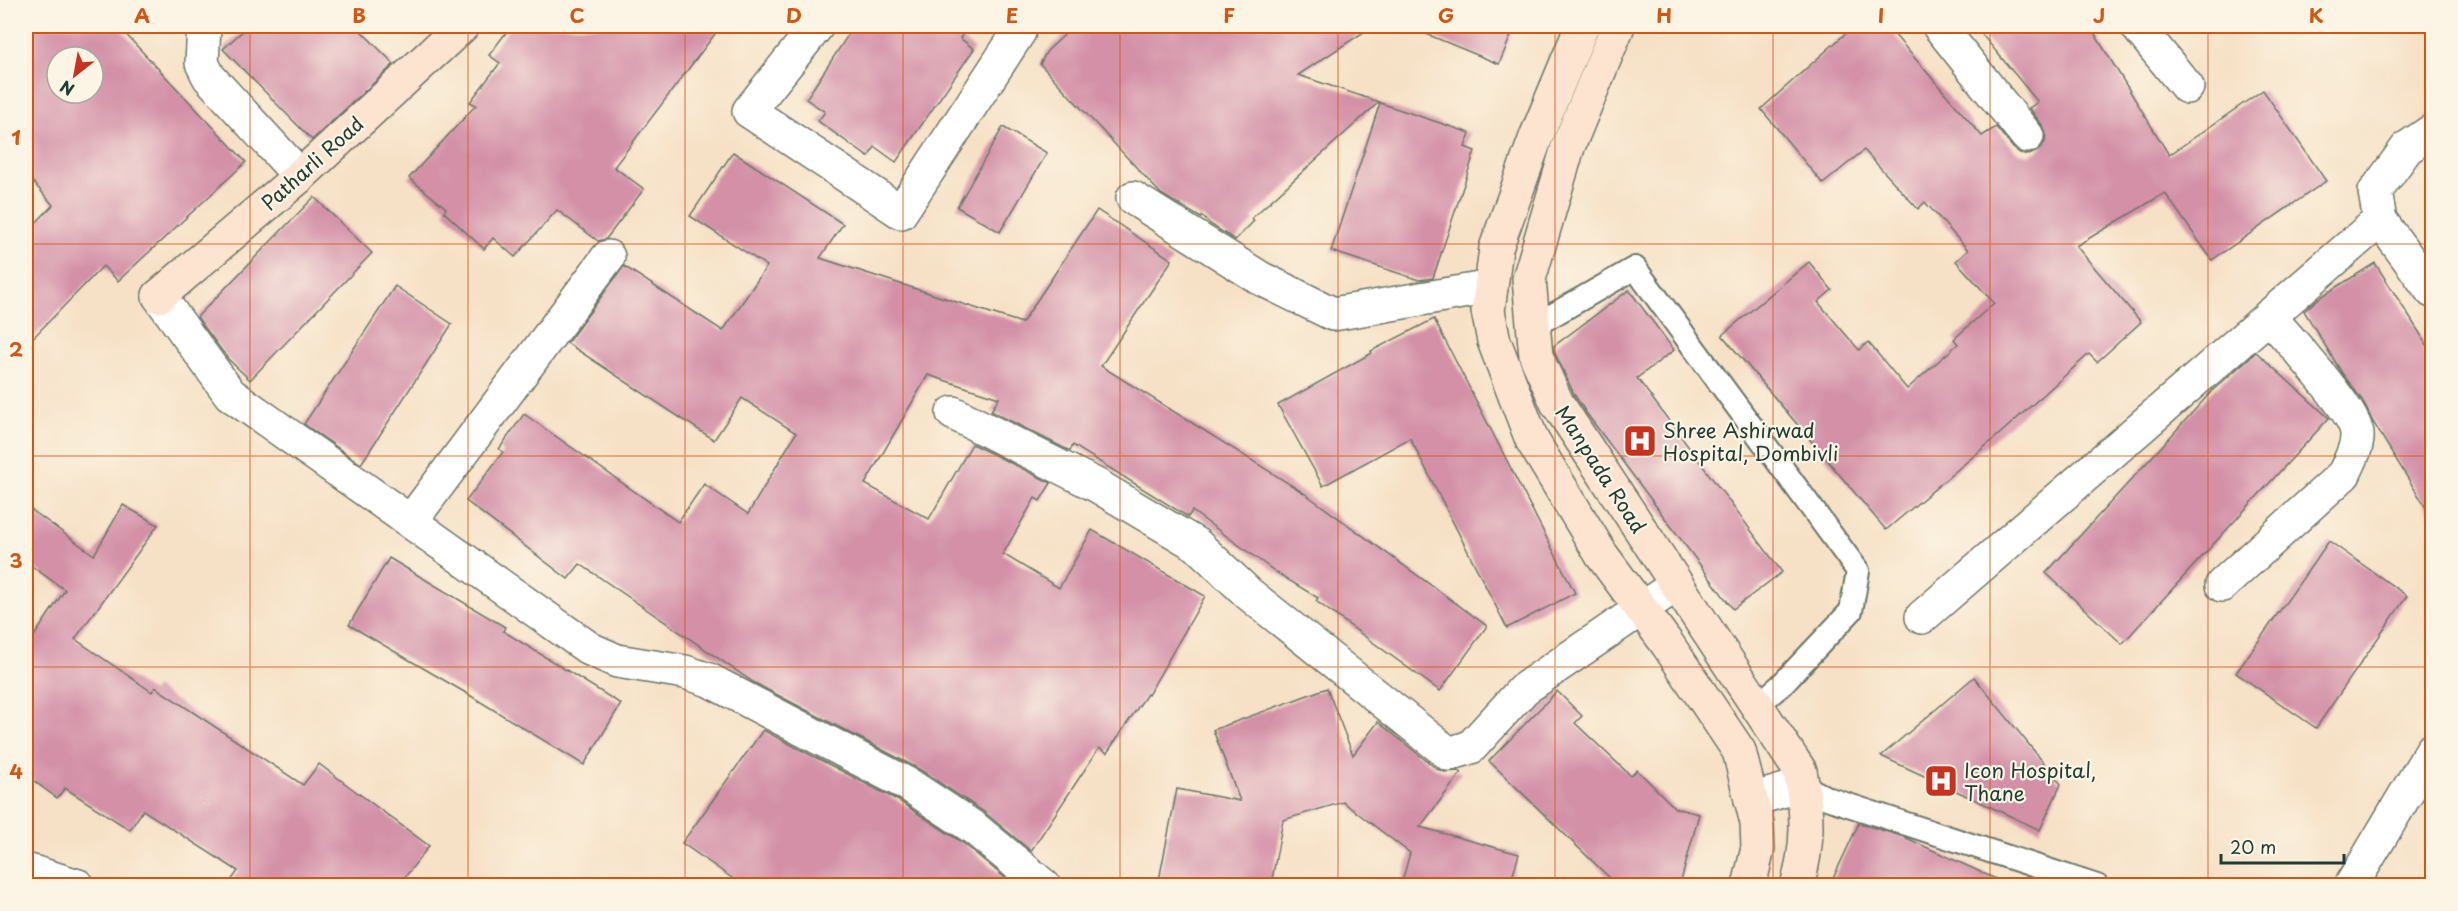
<svg xmlns="http://www.w3.org/2000/svg" width="2458" height="911" font-family="'Playpen Sans',sans-serif">
  <style>
    .building { fill: #d390a7; fill-rule: evenodd }
    .lines { fill: none; stroke-linecap: round; stroke-linejoin: round }
    .lane-casing { stroke: #6a7667; stroke-width: 26 }
    .street-casing { stroke: #6a7667; stroke-width: 36 }
    .secondary-casing { stroke: #6a7667; stroke-width: 36 }
    .lane { stroke: #fff; stroke-width: 22 }
    .street { stroke: #fff; stroke-width: 33 }
    .secondary { stroke: #fde4d1; stroke-width: 33 }
    .grid { fill: none; stroke: #d45610; stroke-width: 1.5; stroke-opacity: 0.55 }
    .labels { text-anchor: middle; dominant-baseline: central; stroke-width: 4.5; stroke-linejoin: round; paint-order: stroke }
    .street-label { font-size: 20px; fill: #1f3d34; stroke: #fcf5e5 }
    .poi-label { font-size: 20px; fill: #1f3d34; stroke: #fcf5e5; text-anchor: start }
    .neatline { fill: none; stroke: #d45610; stroke-width: 2 }
    .grid-label { font-size: 20px; text-anchor: middle; font-weight: bold; fill: #d45610 }
  </style>
  <rect width="100%" height="100%" fill="#fcf5e5"/>
  <filter id="ink" filterUnits="userSpaceOnUse"><feTurbulence type="fractalNoise" baseFrequency=".0167" numOctaves="2"/><feDisplacementMap in="SourceGraphic" scale="12" xChannelSelector="R" yChannelSelector="G"/><feConvolveMatrix kernelMatrix="1 2 1 2 8 2 1 2 1" color-interpolation-filters="sRGB"/></filter>
  <filter id="wash" filterUnits="userSpaceOnUse"><feTurbulence type="fractalNoise" baseFrequency=".008" numOctaves="4" result="noise"/><feDisplacementMap in="SourceGraphic" scale="24" xChannelSelector="R" yChannelSelector="G"/><feGaussianBlur stdDeviation="1.35" result="paint"/><feColorMatrix in="noise" values="0 0 0 0 0 0 0 0 0 0 0 0 0 0 0 0 0 1.4 0 .05"/><feComposite in="paint" operator="in"/></filter>
  <g filter="url(#wash)">
    <rect width="100%" height="100%" fill="#f6e1c6"/>
    <g id="blocks">
      <!-- building -->
      <g class="building">
        <path d="M 26,26 L 118,26 L 246,162 L 118,281 L 103,266 L 26,345 L 26,233 L 53,205 L 26,174 ZM 57,57 L 93,57 L 93,93 L 57,93 Z"/>
        <polygon points="248,26 356,26 394,64 312,140 223,49"/>
        <polygon points="511,26 721,26 614,167 644,189 606,239 598,241 557,210 515,257 493,238 484,249 444,212 446,208 409,178 476,105 470,102 500,63 489,55"/>
        <polygon points="854,26 969,26 960,38 974,49 896,162 875,147 868,157 818,121 825,112 806,99"/>
        <polygon points="1074,26 1373,26 1298,75 1379,102 1252,218 1254,221 1235,240 1210,224 1202,216 1201,218 1161,194 1040,64 1047,51"/>
        <polygon points="1407,26 1515,26 1499,64"/>
        <polygon points="1854,26 1887,26 1982,136 1996,127 2013,148 2020,153 2029,155 2038,151 2045,142 2046,134 2042,125 2029,108 2038,102 1975,26 2090,26 2169,155 2263,90 2326,181 2212,260 2165,193 2076,246 2141,322 2097,362 2089,354 1995,438 1886,530 1722,335 1809,262 1832,290 1818,302 1859,350 1868,342 1907,389 1958,344 1954,339 1994,303 1956,261 1968,250 1925,202 1918,209 1864,150 1823,184 1761,109"/>
        <polygon points="1380,103 1470,133 1465,147 1475,151 1433,278 1419,280 1331,251"/>
        <polygon points="1003,127 1047,153 1000,232 957,207"/>
        <polygon points="733,152 843,224 820,258 1022,323 1097,210 1172,260 1101,366 1304,493 1487,626 1440,691 1316,601 1318,598 1277,573 1192,511 1188,517 1073,445 1070,451 991,411 999,398 928,375 865,484 929,519 972,444 1051,483 1040,501 1035,498 1003,554 1059,588 1092,530 1205,596 1148,695 1147,694 1107,753 1099,748 1031,851 984,812 919,769 753,682 580,564 568,579 466,501 503,452 499,449 524,414 678,522 704,484 748,514 796,433 742,398 714,440 567,343 624,266 723,331 767,266 690,216"/>
        <polygon points="314,197 372,253 250,380 228,359 197,317"/>
        <polygon points="2375,263 2433,354 2433,519 2373,422 2362,400 2342,373 2304,311 2319,298"/>
        <polygon points="395,286 452,324 361,464 304,424"/>
        <polygon points="1629,290 1674,350 1637,378 1782,572 1733,609 1587,414 1574,394 1554,351 1554,346"/>
        <polygon points="1434,319 1575,593 1507,628 1410,438 1323,486 1278,405 1372,353 1371,351"/>
        <polygon points="2256,352 2329,418 2122,644 2046,573 2213,390"/>
        <polygon points="123,505 158,525 75,639 152,692 155,687 303,785 319,764 429,846 399,885 228,885 238,871 143,810 130,830 65,788 57,798 26,775 26,648 65,590 26,562 26,506 94,555"/>
        <polygon points="2329,541 2407,596 2316,728 2236,673"/>
        <polygon points="389,558 505,627 503,631 621,704 584,765 466,693 349,625"/>
        <polygon points="1974,677 2061,784 2040,830 1881,756"/>
        <polygon points="1327,688 1353,755 1378,722 1437,769 1445,772 1458,771 1461,773 1420,827 1519,854 1510,885 1401,885 1410,853 1343,802 1283,820 1271,885 1158,885 1177,789 1240,801 1213,730"/>
        <polygon points="1557,691 1582,716 1575,723 1631,776 1637,770 1675,808 1699,814 1680,885 1617,885 1489,761"/>
        <polygon points="763,730 899,801 963,843 1010,882 1008,885 742,885 682,843"/>
        <polygon points="1859,823 1904,837 2009,885 1830,885"/>
      </g>
    </g>
  </g>
  <g filter="url(#ink)">
    <use href="#blocks" fill-opacity="0" stroke="#6a7667" stroke-width="1.5"/>
    <g class="lines">
      <defs>
        <g id="lane">
          <polyline points="1532,327 1635,268 1858,571 1851,611 1781,685 1758,705"/>
          <polyline points="1802,785 1827,798 2097,886"/>
        </g>
        <g id="street">
          <polyline points="204,26 202,63 209,77 300,176"/>
          <polyline points="817,26 749,111 901,212 1019,32 1011,26"/>
          <polyline points="1939,26 2027,136"/>
          <polyline points="2137,26 2187,87"/>
          <polyline points="1133,198 1260,278 1333,314 1491,287"/>
          <polyline points="2380,220 2375,192 2407,148 2432,131"/>
          <polyline points="159,296 230,394 590,649 617,661 685,672 709,680 909,785 974,828 1044,886"/>
          <polyline points="953,413 1096,485 1197,545 1249,594 1449,754 1471,747 1524,689 1676,585"/>
          <polyline points="411,521 608,257"/>
          <path d="M 2222,585 L 2344,474 C 2349,462 2358,448 2357,434 C 2356,411 2287,338 2269,316"/>
          <polyline points="1922,617 2380,220 2432,291"/>
          <polyline points="1751,800 1802,785"/>
          <polyline points="26,870 78,886"/>
          <polyline points="2351,886 2432,750"/>
        </g>
        <g id="secondary">
          <polyline points="1582,26 1536,137 1496,248 1488,311 1494,341 1532,440 1601,554 1668,645 1739,751 1757,823 1758,848 1749,886"/>
          <path d="M 1618,26 L 1568,147 L 1529,279 L 1536,356 L 1557,403 L 1800,771 C 1808,814 1809,844 1797,886"/>
          <polyline points="159,296 300,176 462,26"/>
        </g>
      </defs>
      <!-- lane casing -->
      <use href="#lane" class="lane-casing"/>
      <!-- street casing -->
      <use href="#street" class="street-casing"/>
      <!-- secondary casing -->
      <use href="#secondary" class="secondary-casing"/>
      <!-- lane -->
      <use href="#lane" class="lane"/>
      <!-- street -->
      <use href="#street" class="street"/>
      <!-- secondary -->
      <use href="#secondary" class="secondary"/>
    </g>
  </g>
  <!-- grid -->
  <path class="grid" d="M 250,26 L 250,886M 468,26 L 468,886M 685,26 L 685,886M 903,26 L 903,886M 1120,26 L 1120,886M 1338,26 L 1338,886M 1555,26 L 1555,886M 1773,26 L 1773,886M 1990,26 L 1990,886M 2208,26 L 2208,886M 26,244 L 2432,244M 26,456 L 2432,456M 26,667 L 2432,667"/>
  <!-- icons -->
  <defs>
    <symbol id="hospital-square" viewBox="-11 -11 22 22"><rect x="-9" y="-9" width="18" height="18" rx="4" fill="#c8321e" stroke="#fcf5e5"/><path d="M-5-5h3v3.5h4V-5h3V5h-3V1.5h-4V5h-3Z" fill="#fff"/></symbol>
  </defs>
  <g fill-rule="evenodd">
    <use href="#hospital-square" x="1621" y="422" width="38" height="38"/>
    <use href="#hospital-square" x="1922" y="762" width="38" height="38"/>
  </g>
  <g class="labels">
    <!-- street labels -->
    <g class="street-label">
      <text transform="translate(312 163) rotate(-42)">Patharli Road</text>
      <text transform="translate(1601 469) rotate(57)">Manpada Road</text>
    </g>
    <!-- poi labels -->
    <g class="poi-label">
      <text x="1663" y="430">Shree Ashirwad<tspan x="1663" dy="23">Hospital, Dombivli</tspan></text>
      <text x="1964" y="770">Icon Hospital,<tspan x="1964" dy="23">Thane</tspan></text>
    </g>
  </g>
  <!-- margin -->
  <rect width="2458" height="911" fill="none" stroke="#fcf5e5" stroke-width="66"/>
  <!-- north arrow -->
  <g transform="translate(75 75) rotate(211)"><circle r="28" fill="#fcf5e5" stroke="#a4ab9e" stroke-width="1.5"/>
  <path d="M0-4.5L10 22L0 15L-10 22Z" fill="#c8321e"/>
  <text y="-9" font-size="16" font-weight="bold" text-anchor="middle" fill="#1f3d34">N</text>
  </g>
  <!-- scale -->
  <path d="M2221 854v9h123v-9" fill="none" stroke="#1f3d34" stroke-width="3"/>
  <text x="2230" y="854" font-size="18" fill="#1f3d34" stroke="#fcf5e5" stroke-width="4.5" paint-order="stroke">20 m</text>
  <rect x="33" y="33" width="2392" height="845" class="neatline"/>
  <g class="grid-label">
    <text x="142" y="23">A</text>
    <text x="359" y="23">B</text>
    <text x="577" y="23">C</text>
    <text x="794" y="23">D</text>
    <text x="1012" y="23">E</text>
    <text x="1229" y="23">F</text>
    <text x="1446" y="23">G</text>
    <text x="1664" y="23">H</text>
    <text x="1881" y="23">I</text>
    <text x="2099" y="23">J</text>
    <text x="2316" y="23">K</text>
    <text x="16" y="145">1</text>
    <text x="16" y="357">2</text>
    <text x="16" y="568">3</text>
    <text x="16" y="779">4</text>
  </g>
</svg>
